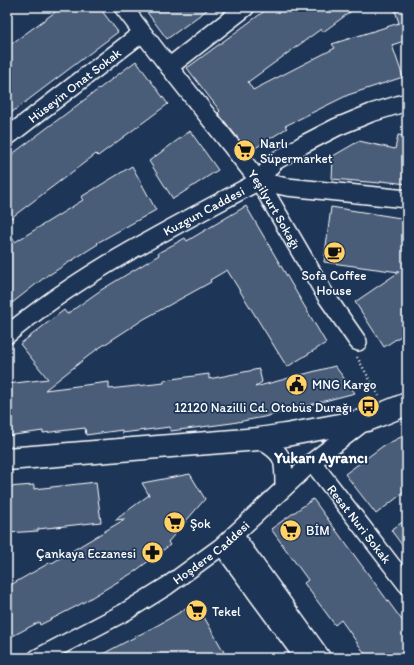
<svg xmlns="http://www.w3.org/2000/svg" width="414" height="665" font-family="Itim,sans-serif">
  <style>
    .building { fill: #4a5d79; stroke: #fff }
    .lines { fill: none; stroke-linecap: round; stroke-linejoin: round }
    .minor-casing { stroke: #fff; stroke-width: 20 }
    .major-casing { stroke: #fff; stroke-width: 25 }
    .path { stroke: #fff; stroke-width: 2.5; stroke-dasharray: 1 3; stroke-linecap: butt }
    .minor { stroke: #1d3557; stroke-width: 17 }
    .major { stroke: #1d3557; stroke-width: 22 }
    .labels { text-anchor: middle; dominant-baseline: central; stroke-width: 3.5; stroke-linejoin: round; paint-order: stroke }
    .street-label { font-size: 13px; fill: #fff; stroke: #1d3557 }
    .poi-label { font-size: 13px; fill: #fff; stroke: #1d3557; text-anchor: start }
    .quarter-label { font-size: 15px; font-weight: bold; fill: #fff; stroke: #1d3557 }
  </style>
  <rect width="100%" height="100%" fill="#1d3557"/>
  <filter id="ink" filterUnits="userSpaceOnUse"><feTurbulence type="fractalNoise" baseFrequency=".025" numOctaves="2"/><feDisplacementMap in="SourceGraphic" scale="8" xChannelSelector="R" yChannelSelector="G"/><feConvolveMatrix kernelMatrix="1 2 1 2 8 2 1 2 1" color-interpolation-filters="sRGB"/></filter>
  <g filter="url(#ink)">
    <!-- building -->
    <g class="building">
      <polygon points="62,7 99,7 118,32 7,116 7,47"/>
      <polygon points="143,7 211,7 167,39"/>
      <polygon points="270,7 357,7 323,32 321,29 248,82 253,90 335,48 332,44 399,23 394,7 407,7 407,40 392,45 403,77 348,95 285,126 287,128 249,152 218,113 220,111 187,68"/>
      <polygon points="136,61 168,104 98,156 96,154 7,221 7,158"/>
      <polygon points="190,131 218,170 173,199 149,161"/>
      <polygon points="398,135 407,136 407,184 381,181 380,183 332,179 333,156 359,141 395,149"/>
      <polygon points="132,166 156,210 97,243 98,244 49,275 49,274 7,307 7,231 15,242 83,200 81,197"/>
      <polygon points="246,206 326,343 287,367 227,270 210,280 211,282 144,319 96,350 45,390 109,382 109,389 164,383 164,380 209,374 209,379 259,369 262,382 255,387 335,366 355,393 264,417 232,423 171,431 170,427 122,433 122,430 86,435 85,428 43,433 43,431 7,436 7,384 48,379 20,344 64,310 67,314 101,290 159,255 158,253 185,238 187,241"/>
      <polygon points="331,207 407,219 407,332 384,347 355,302 399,272 324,262"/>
      <polygon points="407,434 407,490 376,514 345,474 383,446"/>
      <polygon points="190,474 205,499 168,542 170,545 134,572 79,605 40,625 39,622 7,639 7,587 51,562 52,563 125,519 115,520 149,495 142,483"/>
      <polygon points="96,482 101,522 38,529 38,531 7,533 7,487 34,485 34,489"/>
      <polygon points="313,499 407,627 407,653 400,658 368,658 341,620 335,625 304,583 308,580 271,529"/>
      <polygon points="407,519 407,552 391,530"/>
      <polygon points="196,603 224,652 213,658 95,658 158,625"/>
    </g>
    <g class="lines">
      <defs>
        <g id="minor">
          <path id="s1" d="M 123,7 L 169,67 L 259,181 L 326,296 L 358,342"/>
          <polyline points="169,67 246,7"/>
          <path id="s2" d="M 7,137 L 142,33"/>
          <polyline points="259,181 287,187 407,199"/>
          <path id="s3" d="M 7,335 C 83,271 172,228 259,181 L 274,162 L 304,144 L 337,127 L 371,113 L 407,102"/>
          <path d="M 259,439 C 285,455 284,458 284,488"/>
          <path id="s4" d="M 312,462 L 407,585"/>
          <polyline points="234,535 322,658"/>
          <polyline points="222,546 304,658"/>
          <path id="s5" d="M 37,658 L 125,612 L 167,586 L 222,546 L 312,462 L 365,421"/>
        </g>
        <polyline id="major" points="7,459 259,439 286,435 367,420 407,404"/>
      </defs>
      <!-- minor casing -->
      <use href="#minor" class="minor-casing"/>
      <!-- major casing -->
      <use href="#major" class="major-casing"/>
      <!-- path -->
      <polyline class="path" points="357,357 379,396"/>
      <!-- minor -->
      <use href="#minor" class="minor"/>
      <!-- major -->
      <use href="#major" class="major"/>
    </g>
  </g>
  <!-- icons -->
  <defs>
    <symbol id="supermarket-disc" viewBox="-11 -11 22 22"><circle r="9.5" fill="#ffd166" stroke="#1d3557"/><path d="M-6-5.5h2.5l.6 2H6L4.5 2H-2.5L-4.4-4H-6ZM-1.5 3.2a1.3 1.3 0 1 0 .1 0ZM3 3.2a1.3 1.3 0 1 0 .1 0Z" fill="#111"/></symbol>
    <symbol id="cafe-disc" viewBox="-11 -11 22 22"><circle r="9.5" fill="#ffd166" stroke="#1d3557"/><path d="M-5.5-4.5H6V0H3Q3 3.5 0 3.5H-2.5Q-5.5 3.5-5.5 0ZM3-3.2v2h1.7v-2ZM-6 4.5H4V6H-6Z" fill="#111"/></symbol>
    <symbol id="civic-disc" viewBox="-11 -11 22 22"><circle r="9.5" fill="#ffd166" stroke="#1d3557"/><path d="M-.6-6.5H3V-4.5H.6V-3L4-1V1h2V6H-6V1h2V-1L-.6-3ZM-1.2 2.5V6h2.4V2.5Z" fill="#111"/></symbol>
    <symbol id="bus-disc" viewBox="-11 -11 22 22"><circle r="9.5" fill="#ffd166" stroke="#1d3557"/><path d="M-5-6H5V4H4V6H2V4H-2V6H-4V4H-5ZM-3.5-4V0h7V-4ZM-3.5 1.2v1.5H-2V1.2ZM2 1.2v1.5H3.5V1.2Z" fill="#111"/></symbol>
    <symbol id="pharmacy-disc" viewBox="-11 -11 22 22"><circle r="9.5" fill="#ffd166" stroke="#1d3557"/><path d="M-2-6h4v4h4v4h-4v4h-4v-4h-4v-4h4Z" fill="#111"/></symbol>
  </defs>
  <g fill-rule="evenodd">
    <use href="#supermarket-disc" x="232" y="138" width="25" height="25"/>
    <use href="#cafe-disc" x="322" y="240" width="25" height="25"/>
    <use href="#civic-disc" x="284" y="372" width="25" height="25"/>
    <use href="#bus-disc" x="356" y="394" width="25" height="25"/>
    <use href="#supermarket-disc" x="162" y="510" width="25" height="25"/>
    <use href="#supermarket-disc" x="278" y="518" width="25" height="25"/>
    <use href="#pharmacy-disc" x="140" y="540" width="25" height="25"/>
    <use href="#supermarket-disc" x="184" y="598" width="25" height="25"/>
  </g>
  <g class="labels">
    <!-- street labels -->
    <g class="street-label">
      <text stroke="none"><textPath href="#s2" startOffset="85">Hüseyin Onat Sokak</textPath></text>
      <text stroke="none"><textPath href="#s1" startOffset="253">Yeşilyurt Sokağı</textPath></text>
      <text stroke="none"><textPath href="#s3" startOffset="233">Kuzgun Caddesi</textPath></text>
      <text stroke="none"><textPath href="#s4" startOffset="78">Resat Nuri Sokak</textPath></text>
      <text stroke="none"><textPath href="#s5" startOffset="204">Hoşdere Caddesi</textPath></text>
    </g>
    <!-- poi labels -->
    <g class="poi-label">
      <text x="260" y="143">Narlı<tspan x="260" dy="15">Süpermarket</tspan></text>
      <text x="334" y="275" text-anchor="middle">Sofa Coffee<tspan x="334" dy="15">House</tspan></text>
      <text x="312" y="384">MNG Kargo</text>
      <text x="352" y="407" text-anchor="end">12120 Nazilli Cd. Otobüs Durağı</text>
      <text x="190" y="523">Şok</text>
      <text x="306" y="530">BİM</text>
      <text x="136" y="553" text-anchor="end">Çankaya Eczanesi</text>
      <text x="212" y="611">Tekel</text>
    </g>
    <!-- quarter labels -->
    <g class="quarter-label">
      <text x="321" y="458">Yukarı Ayrancı</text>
    </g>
  </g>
  <!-- margin -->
  <rect width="414" height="665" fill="none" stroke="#1d3557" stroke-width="24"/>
  <rect x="12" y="12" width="390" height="641" fill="none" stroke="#fff" stroke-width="1.5" filter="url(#ink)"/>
</svg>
